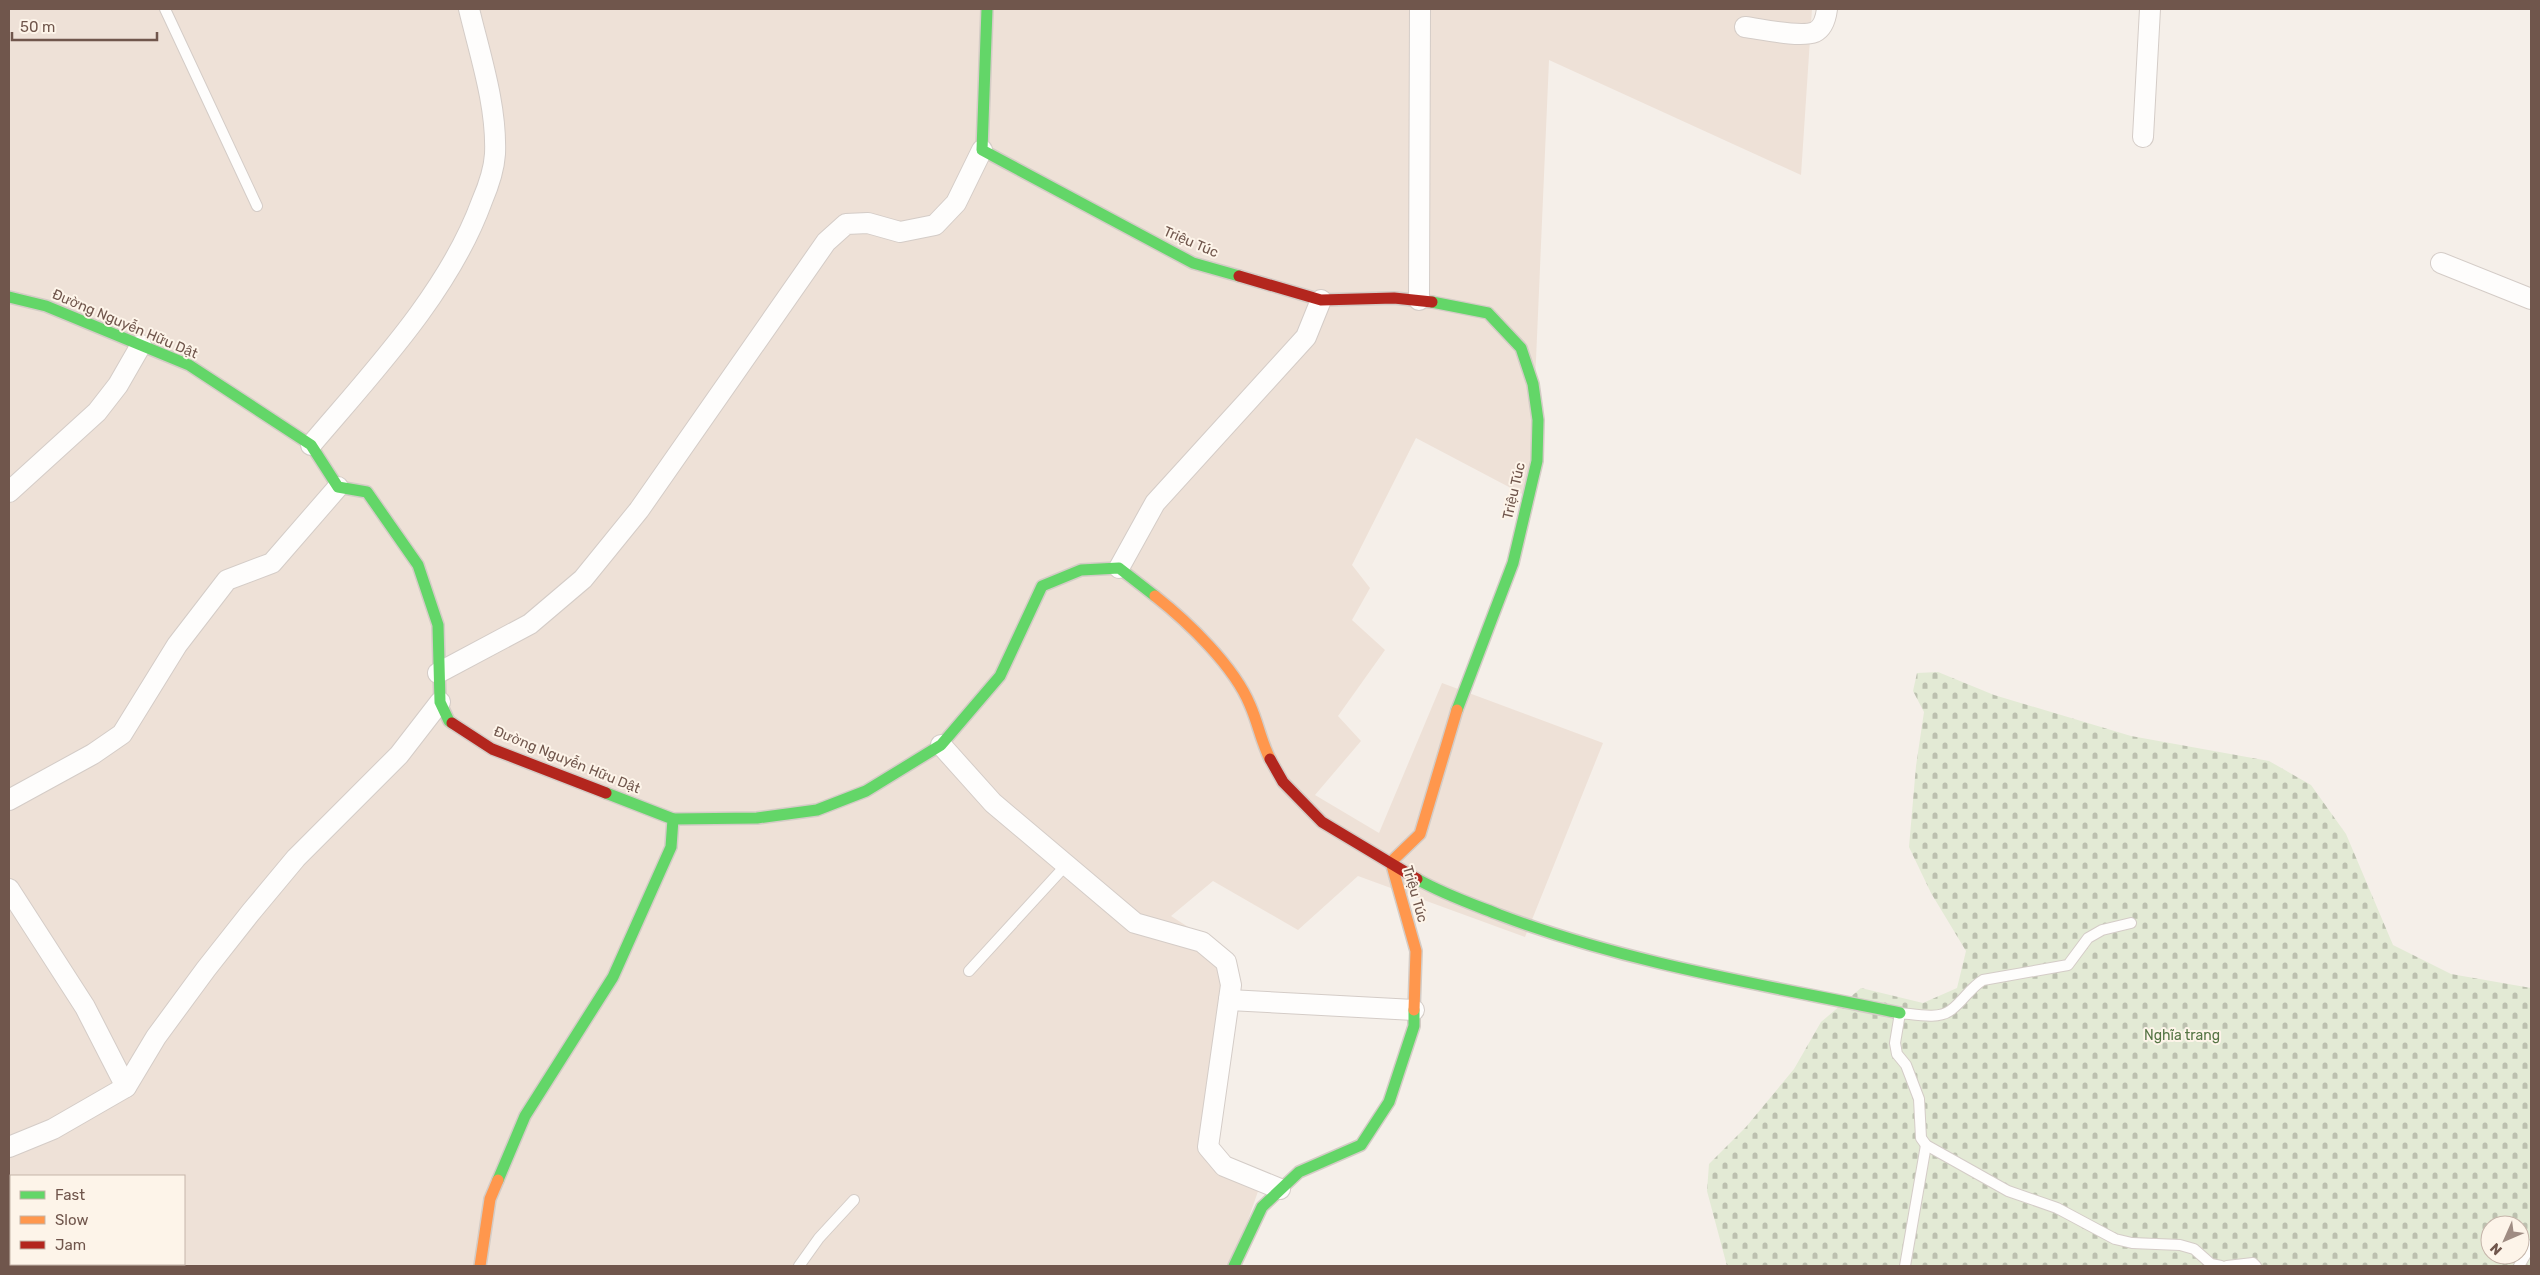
<svg xmlns="http://www.w3.org/2000/svg" width="2540" height="1275" font-family="Rubik,sans-serif">
  <style>
    .residential { fill: #eee1d7; fill-rule: evenodd }
    .cemetery { fill: url(#cemetery-stones); fill-rule: evenodd }
    .lines { fill: none; stroke-linecap: round; stroke-linejoin: round }
    .lane-casing { stroke: #d4ccc7; stroke-width: 12 }
    .street-casing { stroke: #d4ccc7; stroke-width: 22 }
    .fast-casing { stroke: #d4ccc6; stroke-width: 14 }
    .slow-casing { stroke: #d4ccc6; stroke-width: 14 }
    .jam-casing { stroke: #d4ccc6; stroke-width: 14 }
    .lane { stroke: #fefdfc; stroke-width: 10 }
    .street { stroke: #fefdfc; stroke-width: 20 }
    .fast { stroke: #63d668; stroke-width: 11 }
    .slow { stroke: #ff974d; stroke-width: 11 }
    .jam { stroke: #b3261e; stroke-width: 11 }
    .labels { text-anchor: middle; dominant-baseline: central; stroke-width: 4; stroke-linejoin: round; paint-order: stroke }
    .street-label { font-size: 14px; fill: #70564c; stroke: #fdf4e9 }
    .park-label { font-size: 14px; fill: #567545; stroke: #fdf4e9 }
  </style>
  <defs>
    <pattern id="cemetery-stones" width="16" height="16" patternUnits="userSpaceOnUse" patternTransform="scale(1.25)"><rect width="16" height="16" fill="#e3ead5"/><path d="M2 7V4a2 2 0 0 1 4 0v3zM10 15v-3a2 2 0 0 1 4 0v3z" fill="#bcc0af"/></pattern>
  </defs>
  <rect width="100%" height="100%" fill="#f5efe9"/>
  <!-- residential -->
  <path class="residential" d="M 9,9 L 1812,9 L 1801,175 L 1549,60 L 1530,498 L 1416,438 L 1352,565 L 1370,588 L 1352,620 L 1385,650 L 1338,716 L 1361,741 L 1315,795 L 1379,833 L 1442,683 L 1603,743 L 1525,937 L 1358,876 L 1298,930 L 1213,881 L 1171,916 L 1224,950 L 1211,1145 L 1263,1177 L 1232,1266 L 9,1266 ZM 11,1176 L 184,1176 L 184,1264 L 11,1264 Z"/>
  <!-- cemetery -->
  <path class="cemetery" d="M 1938,672 L 1994,695 L 2131,736 L 2269,761 L 2311,785 L 2346,834 L 2393,945 L 2451,974 L 2531,988 L 2531,1266 L 1727,1266 L 1707,1191 L 1709,1164 L 1746,1127 L 1794,1069 L 1821,1022 L 1861,988 L 1923,1003 L 1957,988 L 1966,951 L 1931,893 L 1909,847 L 1916,766 L 1924,712 L 1913,691 L 1917,673 ZM 2490,1225 L 2520,1225 L 2520,1255 L 2490,1255 Z"/>
  <g class="lines">
    <defs>
      <g id="lane">
        <polyline points="165,9 257,206"/>
        <path d="M 2131,923 L 2102,930 L 2088,938 L 2068,965 L 1983,980 C 1970,988 1963,1001 1951,1010 C 1939,1020 1914,1014 1900,1013 L 1895,1043 L 1897,1054 L 1906,1065 L 1919,1099 L 1921,1138 L 1926,1145 L 2008,1191 L 2057,1208 L 2115,1239 L 2132,1243 L 2180,1245 L 2194,1249 L 2211,1264 L 2221,1266"/>
        <polyline points="969,971 1067,864"/>
        <polyline points="799,1266 819,1238 854,1200"/>
        <polyline points="1905,1266 1926,1145"/>
        <polyline points="2227,1266 2253,1263 2256,1266"/>
        <polyline points="2519,1266 2531,1245"/>
      </g>
      <g id="street">
        <path d="M 1745,27 C 1761,29 1800,38 1815,32 C 1823,28 1826,17 1827,9"/>
        <polyline points="2143,137 2150,9"/>
        <polyline points="2441,263 2531,299"/>
        <polyline points="1419,300 1420,9"/>
        <path d="M 311,445 C 373,372 449,292 482,201 C 488,187 494,170 495,154 C 497,106 480,55 469,9"/>
        <polyline points="9,492 97,412 118,385 141,345"/>
        <polyline points="1119,568 1155,503 1306,337 1321,300"/>
        <polyline points="438,673 530,624 583,579 639,510 826,242 846,224 868,223 900,232 935,225 956,203 982,150"/>
        <polyline points="941,745 993,803 1135,923 1202,942 1226,962 1231,985 1208,1147 1224,1166 1280,1189"/>
        <polyline points="9,800 93,754 122,734 177,645 227,580 272,563 338,487"/>
        <polyline points="9,889 85,1007 126,1087"/>
        <polyline points="1229,1000 1414,1010"/>
        <polyline points="9,1147 53,1129 126,1087 156,1037 206,969 251,912 296,858 399,755 440,702"/>
      </g>
      <g id="fast">
        <polyline points="987,9 982,150 1193,263 1239,276"/>
        <polyline points="9,297 46,306 189,365 311,445 338,487 367,492 418,565 438,625 440,702 449,721 452,723"/>
        <polyline points="1432,302 1488,313 1521,348 1533,384 1538,420 1537,461 1513,563 1457,710"/>
        <polyline points="673,819 757,818 817,810 866,791 941,745 1000,676 1042,586 1081,570 1119,568 1155,596"/>
        <path d="M 1417,879 C 1443,894 1472,904 1500,915 C 1629,964 1765,985 1900,1013"/>
        <polyline points="498,1180 525,1116 613,977 671,847 673,819 606,793"/>
        <polyline points="1234,1266 1262,1207 1299,1172 1361,1145 1389,1102 1414,1026 1414,1010"/>
      </g>
      <g id="slow">
        <path d="M 1155,596 C 1188,622 1234,666 1250,705 C 1258,723 1261,741 1270,759"/>
        <polyline points="1414,1010 1416,951 1391,862 1420,834 1457,710"/>
        <polyline points="480,1266 490,1199 498,1180"/>
      </g>
      <g id="jam">
        <polyline points="1239,276 1321,300 1394,298 1432,302"/>
        <polyline points="452,723 492,749 606,793"/>
        <polyline points="1270,759 1283,782 1322,822 1417,879"/>
      </g>
    </defs>
    <!-- lane casing -->
    <use href="#lane" class="lane-casing"/>
    <!-- street casing -->
    <use href="#street" class="street-casing"/>
    <!-- fast casing -->
    <use href="#fast" class="fast-casing"/>
    <!-- slow casing -->
    <use href="#slow" class="slow-casing"/>
    <!-- jam casing -->
    <use href="#jam" class="jam-casing"/>
    <!-- lane -->
    <use href="#lane" class="lane"/>
    <!-- street -->
    <use href="#street" class="street"/>
    <!-- fast -->
    <use href="#fast" class="fast"/>
    <!-- slow -->
    <use href="#slow" class="slow"/>
    <!-- jam -->
    <use href="#jam" class="jam"/>
  </g>
  <g class="labels">
    <!-- street labels -->
    <g class="street-label">
      <text transform="translate(1191 242) rotate(23)">Triệu Túc</text>
      <text transform="translate(125 324) rotate(23)">Đường Nguyễn Hữu Dật</text>
      <text transform="translate(1514 491) rotate(-77)">Triệu Túc</text>
      <text transform="translate(567 760) rotate(22)">Đường Nguyễn Hữu Dật</text>
      <text transform="translate(1415 894) rotate(74)">Triệu Túc</text>
    </g>
    <!-- park labels -->
    <g class="park-label">
      <text x="2182" y="1035">Nghĩa trang</text>
    </g>
  </g>
  <!-- border -->
  <rect width="2540" height="1275" fill="none" stroke="#70564c" stroke-width="20"/>
  <!-- legend -->
  <rect x="10" y="1175" width="175" height="90" fill="#fdf4e9" stroke="#c5b5aa"/>
  <rect x="20" y="1191" width="25" height="8" fill="#63d668" stroke="#c5b5aa"/>
  <text x="55" y="1200" font-size="15" fill="#70564c">Fast</text>
  <rect x="20" y="1216" width="25" height="8" fill="#ff974d" stroke="#c5b5aa"/>
  <text x="55" y="1225" font-size="15" fill="#70564c">Slow</text>
  <rect x="20" y="1241" width="25" height="8" fill="#b3261e" stroke="#c5b5aa"/>
  <text x="55" y="1250" font-size="15" fill="#70564c">Jam</text>
  <!-- north arrow -->
  <g transform="translate(2505 1240) rotate(225)"><circle r="24" fill="#fdf4e9" stroke="#c5b5aa"/>
  <path d="M0-4L9 19L0 12L-9 19Z" fill="#9f8c83"/>
  <text y="-8" font-size="14" font-weight="bold" text-anchor="middle" fill="#70564c">N</text>
  </g>
  <!-- scale -->
  <path d="M12 32v8h145v-8" fill="none" stroke="#70564c" stroke-width="2.5"/>
  <text x="20" y="32" font-size="15" fill="#70564c" stroke="#fdf4e9" stroke-width="4" paint-order="stroke">50 m</text>
</svg>
